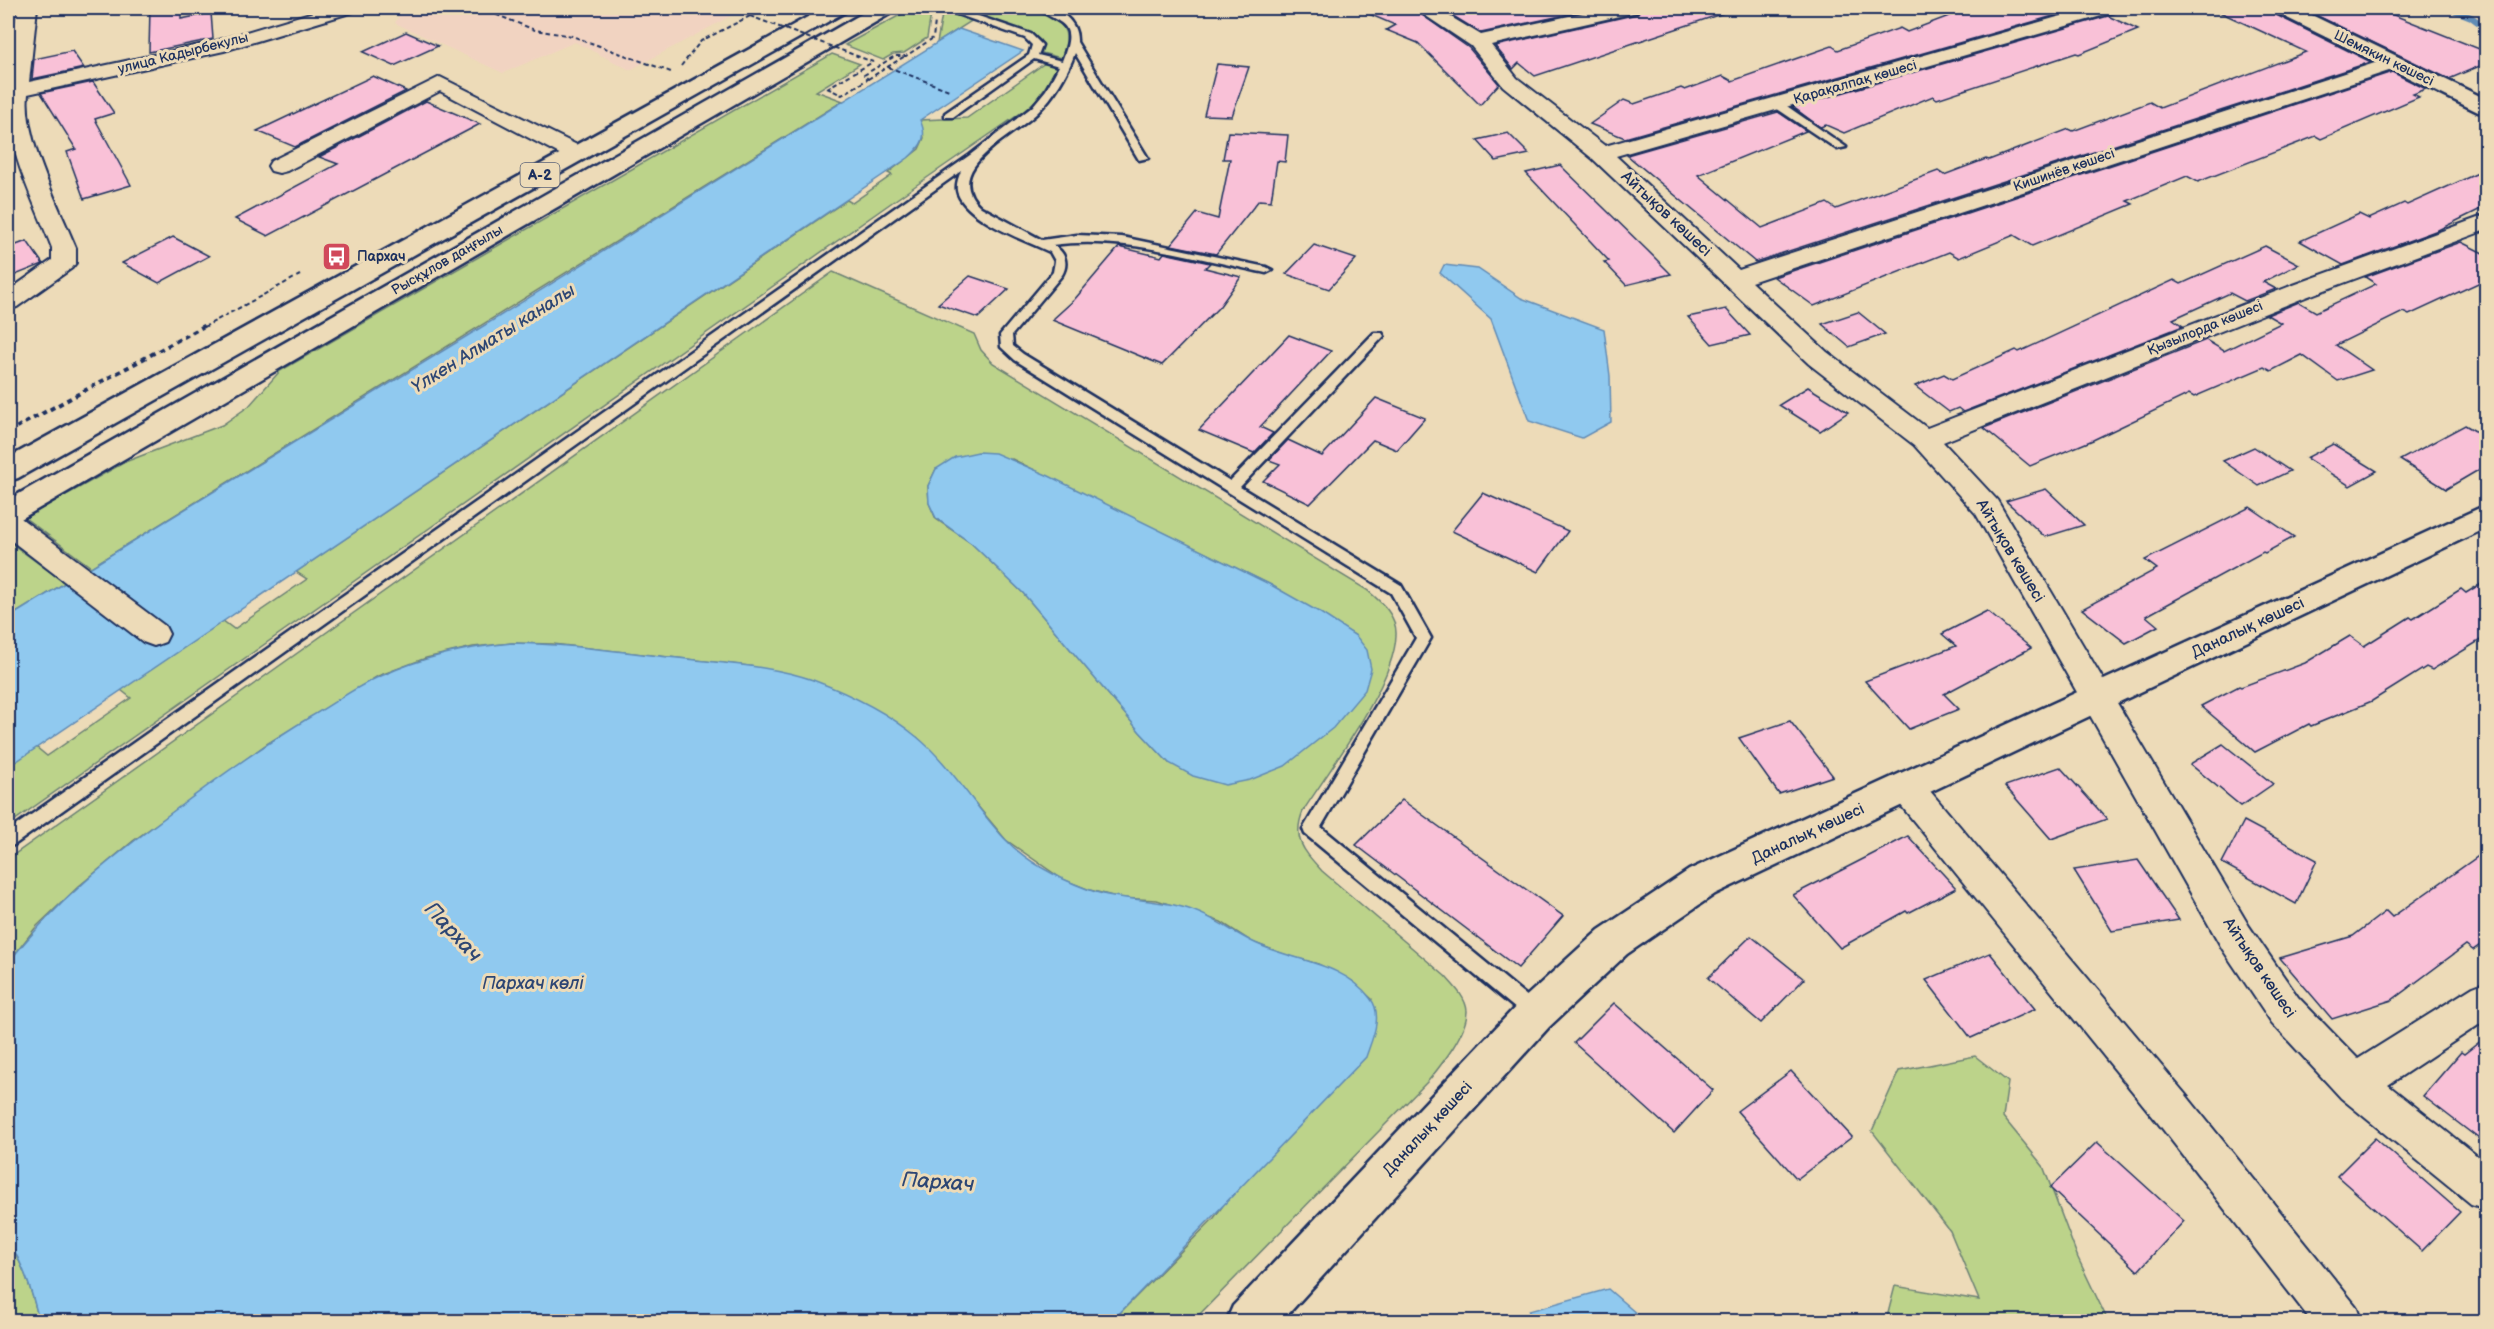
<svg xmlns="http://www.w3.org/2000/svg" width="2494" height="1329" font-family="'Balsamiq Sans',sans-serif">
  <style>
    .built { fill: #f1d3c1 }
    .green { fill: #bcd38a; stroke: #6c8174; stroke-width: 1.5; fill-rule: evenodd }
    .water { fill: #90c9ef; stroke: #618bb5; stroke-width: 1.5 }
    .lines { fill: none; stroke-linecap: round; stroke-linejoin: round }
    .stream { stroke: #618bb5; stroke-width: 6 }
    .building { fill: #f9c1d7; stroke: #1b2f5e; stroke-width: 1.5 }
    .lane-casing { stroke: #1b2f5e; stroke-width: 5 }
    .street-casing { stroke: #1b2f5e; stroke-width: 4 }
    .secondary-casing { stroke: #1b2f5e; stroke-width: 5 }
    .primary-casing { stroke: #1b2f5e; stroke-width: 5 }
    .path-far1 { stroke: #1b2f5e; stroke-width: 2; stroke-dasharray: 4.5 3; stroke-linecap: butt }
    .path { stroke: #1b2f5e; stroke-width: 4; stroke-dasharray: 5 4.5; stroke-linecap: butt }
    .lane { fill: #eddbb8; fill-rule: evenodd }
    .street { fill: #eddbb8; fill-rule: evenodd }
    .secondary { fill: #eddbb8; fill-rule: evenodd }
    .primary { fill: #eddbb8; fill-rule: evenodd }
    .path-bridge { stroke: #1b2f5e; stroke-width: 2; stroke-dasharray: 4.5 3; stroke-linecap: butt }
    .labels { text-anchor: middle; dominant-baseline: central; stroke-width: 6; stroke-linejoin: round; paint-order: stroke }
    .far-street-label { font-size: 14px; fill: #1b2f5e; stroke: #eddbb8 }
    .far-poi-label { font-size: 14px; font-weight: bold; fill: #1b2f5e; stroke: #eddbb8; text-anchor: start }
    .shield { fill: #eddbb8; stroke: #5a6379; stroke-width: 1.5 }
    .shield-label { font-size: 15px; font-weight: bold; fill: #1b2f5e }
    .street-label { font-size: 16px; fill: #1b2f5e; stroke: #eddbb8 }
    .water-label { font-size: 18px; font-style: italic; fill: #2d4674; stroke: #eddbb8 }
    .near-water-label { font-size: 21px; font-style: italic; fill: #2d4674; stroke: #eddbb8 }
  </style>
  <rect width="100%" height="100%" fill="#eddbb8"/>
  <filter id="ink" filterUnits="userSpaceOnUse"><feTurbulence type="fractalNoise" baseFrequency=".0167" numOctaves="2"/><feDisplacementMap in="SourceGraphic" scale="12" xChannelSelector="R" yChannelSelector="G"/><feConvolveMatrix kernelMatrix="1 2 1 2 8 2 1 2 1" color-interpolation-filters="sRGB"/></filter>
  <g filter="url(#ink)">
    <!-- built -->
    <polygon class="built" points="403,8 746,8 630,70 575,42 503,73 395,23"/>
    <!-- green -->
    <g class="green">
      <polygon points="913,8 932,8 927,38 904,53 893,54 883,60 845,45"/>
      <path d="M 959,8 C 992,8 1090,0 1061,58 L 1042,53 L 1040,40 L 1032,34 Z"/>
      <polygon points="943,9 973,20 937,43"/>
      <polygon points="832,54 860,64 816,91 843,101 91,567 25,518 125,462 222,425 249,406 280,371"/>
      <polygon points="1045,63 1058,68 1037,99 1025,110 918,184 8,825 8,767 36,747 47,756 131,698 121,690 223,621 234,629 307,579 296,572 847,200 852,203 892,175 888,173 919,149 924,138 920,120 967,118"/>
      <path d="M 833,272 L 974,334 L 981,350 L 993,363 L 1367,590 C 1381,602 1397,615 1396,635 C 1395,683 1330,769 1303,811 C 1292,839 1303,850 1322,871 L 1445,976 C 1453,985 1466,997 1467,1011 C 1467,1033 1442,1064 1429,1080 L 1193,1321 L 1112,1321 L 1214,1218 L 1372,999 L 1352,981 L 1318,964 L 1286,955 L 1252,942 L 1221,922 L 1157,900 L 1120,898 L 1090,890 L 1062,879 L 1006,840 L 940,761 L 917,737 L 809,679 L 749,666 L 553,644 L 512,643 L 473,647 L 426,658 L 378,676 L 268,743 L 133,841 L 79,886 L 36,927 L 8,963 L 8,859 ZM 1012,459 L 1271,585 L 1356,636 L 1169,763 L 1140,732 L 1023,593 L 972,544 L 936,519 L 929,503 L 928,486 L 936,469 Z"/>
      <polygon points="8,541 65,583 8,618"/>
      <polygon points="1975,1056 2008,1082 2003,1117 2043,1166 2078,1258 2108,1321 1886,1321 1895,1286 1979,1300 1950,1231 1872,1131 1899,1071"/>
      <path d="M 8,1240 C 24,1266 32,1291 39,1321 L 8,1321 Z"/>
    </g>
    <!-- water -->
    <g class="water">
      <path d="M 959,29 L 1023,51 L 920,120 C 928,137 922,146 908,158 L 8,767 L 8,618 L 498,317 Z"/>
      <polygon points="1444,265 1478,269 1521,298 1604,329 1610,376 1611,422 1582,438 1529,421 1491,319 1440,273"/>
      <polygon points="978,452 995,453 1049,476 1271,585 1319,612 1356,636 1367,650 1371,669 1365,690 1333,728 1285,766 1250,780 1225,785 1193,776 1169,763 1140,732 1023,593 972,544 936,518 929,503 928,486 936,469 955,457"/>
      <path d="M 512,643 C 571,644 629,653 687,659 C 728,664 774,666 813,680 C 850,694 887,712 917,737 C 951,765 974,806 1004,838 C 1025,861 1058,878 1087,889 C 1118,901 1151,898 1182,907 C 1208,914 1228,929 1251,941 C 1289,961 1343,961 1370,998 C 1384,1015 1372,1039 1366,1057 L 1112,1321 L 39,1321 C 32,1291 24,1266 8,1240 L 8,963 C 55,902 110,859 171,813 C 216,779 262,746 310,717 C 333,704 356,686 381,676 C 423,657 466,647 512,643 Z"/>
      <polygon points="1608,1289 1645,1321 1525,1321 1529,1311"/>
    </g>
    <g class="lines">
      <!-- stream -->
      <polyline class="stream" points="2448,8 2471,17 2486,28"/>
    </g>
    <!-- building -->
    <g class="building">
      <polygon points="150,8 181,8 181,19 211,13 213,39 149,52"/>
      <polygon points="1355,8 1412,8 1469,48 1499,84 1480,105 1418,43 1386,30 1395,25"/>
      <polygon points="1440,8 1598,8 1481,33"/>
      <polygon points="1641,8 1729,8 1730,11 1535,76 1519,63 1513,69 1495,46 1637,14"/>
      <polygon points="1970,8 2046,8 2060,14 1625,138 1590,124 1624,100 1634,104 1681,88 1685,90 1723,76 1732,81 1832,46 1838,50 1900,28 1907,32"/>
      <polygon points="2211,8 2270,8 2274,14 2371,62 1755,262 1627,155 1778,112 1806,131 1698,175 1762,228 1827,203 1836,209 1938,171 1944,175 1986,159 1989,160 2069,129 2073,131 2150,102 2160,108 2306,52"/>
      <polygon points="2301,8 2376,8 2487,52 2487,63 2449,79"/>
      <polygon points="2108,16 2138,30 2079,54 2076,53 1937,99 1933,96 1844,133 1826,125 1820,127 1793,107"/>
      <polygon points="406,32 438,46 394,66 363,52"/>
      <polygon points="72,51 84,68 32,79 34,59"/>
      <polygon points="1217,64 1249,67 1232,116 1204,115"/>
      <polygon points="2392,72 2426,89 2413,94 2419,97 2321,139 2316,136 2198,182 2187,176 2127,201 2133,204 2032,246 2014,235 1959,258 1949,252 1814,306 1774,277"/>
      <polygon points="373,76 406,91 295,147 257,131"/>
      <polygon points="93,82 114,113 95,119 131,185 84,199 67,152 76,149 41,93"/>
      <polygon points="426,101 480,124 268,236 235,219 338,164 319,157"/>
      <polygon points="1228,132 1288,135 1285,162 1277,161 1271,201 1259,200 1216,254 1171,245 1197,213 1218,219 1230,159 1223,159"/>
      <polygon points="1508,133 1529,154 1496,161 1477,140"/>
      <polygon points="1560,165 1648,251 1671,274 1626,285 1604,262 1609,261 1526,173"/>
      <polygon points="2487,169 2487,206 2438,230 2343,265 2300,241 2359,214 2369,219 2404,203 2407,205"/>
      <polygon points="173,237 209,256 159,283 122,263"/>
      <polygon points="27,241 43,264 8,278 8,248"/>
      <polygon points="2461,242 2487,255 2487,279 2409,315 2403,312 2336,345 2372,370 2338,381 2302,355 2271,371 2264,367 2194,397 2189,394 2093,440 2030,466 1984,428 2206,340 2224,351 2281,323 2267,315 2299,302 2316,312 2376,284 2365,277"/>
      <polygon points="1314,245 1356,259 1329,289 1286,274"/>
      <polygon points="2265,246 2299,264 2263,282 2276,289 2245,301 2230,293 2173,319 2183,326 1963,412 1958,408 1949,412 1915,386 1944,374 1952,379 2016,350 2019,352 2174,280 2181,284"/>
      <polygon points="1119,247 1161,257 1164,253 1210,263 1205,268 1241,277 1220,306 1162,365 1052,320 1074,300"/>
      <polygon points="970,276 1009,289 978,318 938,304"/>
      <polygon points="1726,309 1750,335 1712,344 1688,317"/>
      <polygon points="1858,312 1885,334 1849,347 1822,324"/>
      <polygon points="1289,335 1331,351 1260,427 1273,433 1254,453 1199,430"/>
      <polygon points="1808,387 1848,412 1820,431 1779,405"/>
      <polygon points="1376,398 1425,418 1397,450 1373,440 1310,504 1263,481 1280,464 1269,460 1288,440 1322,456"/>
      <polygon points="2465,425 2487,438 2487,465 2446,489 2400,460"/>
      <polygon points="2333,444 2377,471 2350,486 2306,458"/>
      <polygon points="2254,447 2290,471 2259,486 2223,461"/>
      <polygon points="2046,489 2084,525 2045,537 2006,501"/>
      <polygon points="1483,493 1568,531 1538,572 1452,531"/>
      <polygon points="2250,507 2294,537 2265,553 2263,552 2146,616 2158,626 2126,643 2082,609 2157,569 2145,560"/>
      <polygon points="2487,580 2487,636 2432,670 2426,667 2372,701 2311,726 2309,724 2255,752 2201,706 2239,686 2241,687 2305,663 2350,636 2364,646 2410,617 2413,619 2461,589 2466,593"/>
      <polygon points="1987,611 2031,648 1944,694 1959,709 1909,729 1865,681 1956,646 1942,634"/>
      <polygon points="1790,721 1833,776 1779,794 1739,738"/>
      <polygon points="2223,744 2273,784 2241,806 2190,764"/>
      <polygon points="2060,767 2107,819 2051,839 2005,786"/>
      <polygon points="1402,800 1563,916 1518,968 1356,845"/>
      <polygon points="2244,821 2317,860 2296,904 2222,863"/>
      <polygon points="1908,836 1956,888 1908,913 1906,911 1840,948 1793,895"/>
      <polygon points="2487,850 2487,940 2473,950 2466,945 2392,1000 2332,1019 2280,958 2353,936 2386,911 2392,917"/>
      <polygon points="2138,860 2179,920 2112,931 2074,870"/>
      <polygon points="1751,936 1804,979 1761,1023 1708,978"/>
      <polygon points="1990,953 2035,1009 1971,1038 1926,980"/>
      <polygon points="1614,1003 1713,1090 1674,1133 1574,1043"/>
      <polygon points="2487,1036 2487,1145 2423,1096 2461,1052 2464,1054"/>
      <polygon points="1791,1071 1852,1137 1797,1179 1737,1111"/>
      <polygon points="2375,1138 2460,1212 2422,1251 2337,1176"/>
      <polygon points="2097,1142 2184,1221 2138,1271 2050,1188"/>
    </g>
    <g class="lines">
      <defs>
        <g id="lane">
          <path d="M 944,8 L 955,8 L 1031,34 L 1042,45 L 1038,55 L 1062,61 C 1078,21 1062,26 1037,8 C 1058,6 1078,20 1077,42 L 1148,158 L 1139,160 L 1075,53 C 1067,75 1054,96 1038,112 C 1015,136 938,169 981,207 L 1042,240 L 1077,235 L 1122,237 L 1266,267 L 1272,270 L 1266,273 C 1196,259 1124,235 1052,245 C 1065,251 1069,263 1062,275 L 1012,335 L 1013,346 L 1023,354 L 1230,481 L 1374,333 L 1382,333 L 1384,336 L 1240,487 L 1401,585 L 1431,638 L 1321,827 L 1540,1007 L 1543,1013 L 1540,1019 L 1534,1022 L 1528,1019 L 1305,834 L 1303,829 L 1416,638 L 1391,593 L 1015,360 L 1001,347 L 1000,335 L 1053,272 L 1055,261 L 1050,252 C 1025,240 969,221 958,194 C 955,187 958,178 961,171 L 14,845 L 8,847 L 8,831 L 970,155 L 1032,107 L 1046,90 L 1059,66 L 1034,59 L 953,117 L 945,117 L 945,113 L 1029,55 L 1032,45 L 1025,38 L 945,10 Z"/>
          <polygon points="1773,102 1781,102 1846,147 1837,149 1773,106"/>
        </g>
        <g id="street">
          <path d="M 17,8 L 37,8 L 29,82 L 213,42 L 327,8 L 356,8 L 353,12 L 224,51 L 28,94 C 23,138 59,206 76,248 L 76,263 L 72,268 L 17,307 L 8,310 L 8,291 L 52,260 L 52,248 C 36,206 13,162 8,118 C 3,83 13,43 17,8 Z"/>
          <polygon points="1414,8 1436,8 1481,35 1606,8 1639,8 1637,12 1491,45 1517,78 1605,146 2089,8 2117,8 2115,12 1616,156 1739,270 2387,59 2401,59 2404,63 2401,67 1751,282 1827,352 1927,428 2288,287 2486,215 2486,230 2306,297 1943,442 1997,500 2249,926 2298,997 2358,1059 2473,987 2486,982 2486,1020 2388,1085 2486,1163 2486,1209 2471,1204 2341,1098 2272,1023 2223,950 1976,514 1914,445 1809,364 1593,159 1503,86 1471,46"/>
          <polygon points="440,77 585,149 588,154 585,159 577,161 569,159 440,91 287,171 279,173 271,171 268,166 271,161"/>
          <polygon points="8,513 18,516 165,626 169,634 165,642 154,646 143,642 8,538"/>
          <polygon points="1907,774 1919,778 2186,1095 2356,1306 2362,1322 2312,1322 2158,1123 1895,798 1890,788 1895,778"/>
        </g>
        <g id="secondary">
          <polygon points="2272,8 2297,8 2486,99 2486,113 2478,112 2275,12"/>
          <polygon points="2486,505 2486,528 1715,894 1627,954 1549,1027 1281,1322 1226,1322 1233,1306 1521,1001 1599,930 1689,870"/>
        </g>
        <g id="primary">
          <polygon points="824,8 848,8 845,12 18,478 8,481 8,458"/>
          <polygon points="872,8 896,8 893,12 19,520 8,523 8,500"/>
        </g>
      </defs>
      <!-- lane casing -->
      <use href="#lane" class="lane-casing"/>
      <!-- street casing -->
      <use href="#street" class="street-casing"/>
      <!-- secondary casing -->
      <use href="#secondary" class="secondary-casing"/>
      <!-- primary casing -->
      <use href="#primary" class="primary-casing"/>
      <!-- path-far1 -->
      <g class="path-far1">
        <polyline points="467,8 487,11 535,30 572,36 671,72"/>
        <polyline points="681,66 701,41 750,16"/>
        <polyline points="888,67 949,90"/>
        <polyline points="868,79 905,56"/>
        <polyline points="827,88 842,95 868,79 864,75 895,56 906,56 933,38 935,22"/>
        <polyline points="827,88 873,62"/>
        <polyline points="204,327 300,275"/>
      </g>
      <!-- path -->
      <polyline class="path" points="8,432 206,325"/>
      <!-- lane -->
      <use href="#lane" class="lane"/>
      <!-- street -->
      <use href="#street" class="street"/>
      <!-- secondary -->
      <use href="#secondary" class="secondary"/>
      <!-- primary -->
      <use href="#primary" class="primary"/>
      <!-- path-bridge -->
      <polyline class="path-bridge" points="750,16 873,62"/>
    </g>
  </g>
  <!-- icons -->
  <defs>
    <symbol id="bus-square" viewBox="-11 -11 22 22"><rect x="-9" y="-9" width="18" height="18" rx="4" fill="#d1495b" stroke="#eddbb8"/><path d="M-5-6H5V4H4V6H2V4H-2V6H-4V4H-5ZM-3.5-4V0h7V-4ZM-3.5 1.2v1.5H-2V1.2ZM2 1.2v1.5H3.5V1.2Z" fill="#fff"/></symbol>
  </defs>
  <g fill-rule="evenodd">
    <use href="#bus-square" x="320" y="240" width="33" height="33"/>
  </g>
  <g class="labels">
    <!-- far-street labels -->
    <g class="far-street-label">
      <text transform="translate(183 53) rotate(-14)">улица Кадырбекулы</text>
      <text transform="translate(2384 58) rotate(26)">Шемякин көшесі</text>
      <text transform="translate(1855 82) rotate(-16)">Қарақалпақ көшесі</text>
      <text transform="translate(2064 170) rotate(-19)">Кишинёв көшесі</text>
      <text transform="translate(447 260) rotate(-30)">Рысқұлов даңғылы</text>
      <text transform="translate(2205 328) rotate(-22)">Қызылорда көшесі</text>
    </g>
    <!-- far-poi labels -->
    <g class="far-poi-label">
      <text x="357" y="256">Пархач</text>
    </g>
    <!-- shield labels -->
    <rect class="shield" x="520.5" y="163" width="39" height="24" rx="4.5"/>
    <g class="shield-label">
      <text x="540" y="175">A-2</text>
    </g>
    <!-- street labels -->
    <g class="street-label">
      <text transform="translate(1666 214) rotate(43)">Айтықов көшесі</text>
      <text transform="translate(2010 551) rotate(59)">Айтықов көшесі</text>
      <text transform="translate(2248 628) rotate(-25)">Даналық көшесі</text>
      <text transform="translate(1808 834) rotate(-25)">Даналық көшесі</text>
      <text transform="translate(2259 968) rotate(56)">Айтықов көшесі</text>
      <text transform="translate(1428 1129) rotate(-47)">Даналық көшесі</text>
    </g>
    <!-- water labels -->
    <g class="water-label">
      <text transform="translate(493 339) rotate(-32)">Үлкен Алматы каналы</text>
      <text x="533" y="983">Пархач көлі</text>
    </g>
    <!-- near-water labels -->
    <g class="near-water-label">
      <text transform="translate(453 932) rotate(47)">Пархач</text>
      <text transform="translate(938 1182) rotate(4)">Пархач</text>
    </g>
  </g>
  <!-- margin -->
  <rect width="2494" height="1329" fill="none" stroke="#eddbb8" stroke-width="30"/>
  <rect x="15" y="15" width="2464" height="1299" fill="none" stroke="#1b2f5e" stroke-width="2" filter="url(#ink)"/>
</svg>
